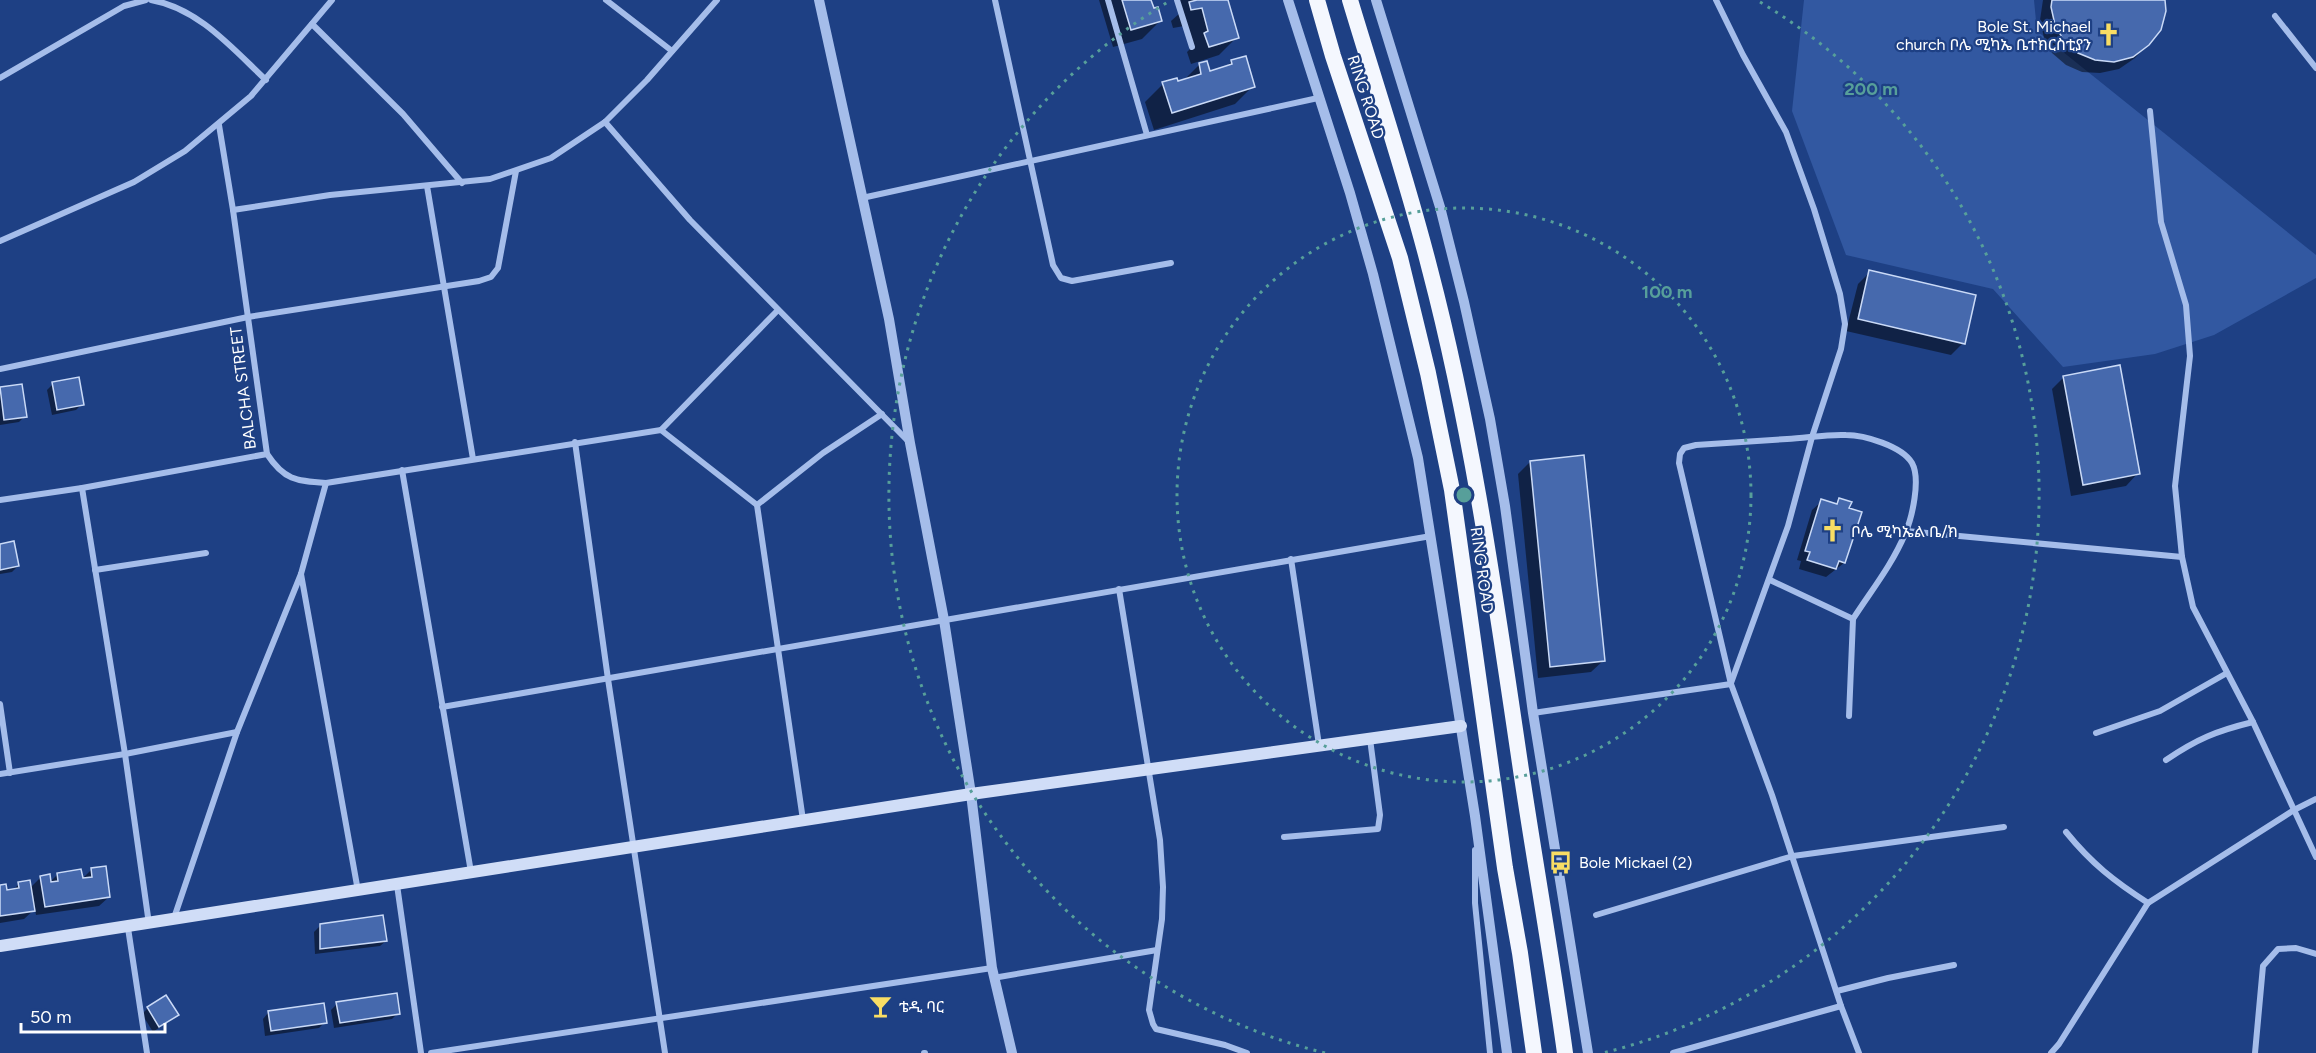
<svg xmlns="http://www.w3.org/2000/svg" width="2316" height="1053" font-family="Figtree,'Noto Sans Ethiopic',sans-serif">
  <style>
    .green { fill: #3258a1 }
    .shadow { fill: #0007 }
    .building { fill: #4669ad; stroke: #cadaf7; stroke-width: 1.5 }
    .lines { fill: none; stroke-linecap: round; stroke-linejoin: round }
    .minor { stroke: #a5bdea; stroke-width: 6 }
    .tertiary { stroke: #a5bdea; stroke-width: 10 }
    .secondary { stroke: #d0ddf7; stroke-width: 12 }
    .trunk { stroke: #f4f7fe; stroke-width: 16 }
    .ring { fill: none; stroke: #579f9a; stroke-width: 3; stroke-dasharray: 3 6 }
    .labels { text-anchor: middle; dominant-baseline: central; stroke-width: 4.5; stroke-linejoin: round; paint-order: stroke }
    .poi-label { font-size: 16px; fill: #fff; stroke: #1e4084; text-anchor: start }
    .street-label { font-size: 16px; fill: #fff; stroke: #1e4084 }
    .centre { fill: #579f9a; stroke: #1e4084; stroke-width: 3 }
    .ring-label { font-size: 18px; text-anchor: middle; font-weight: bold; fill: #579f9a; stroke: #1e4084; stroke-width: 4.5; stroke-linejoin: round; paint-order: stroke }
  </style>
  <rect width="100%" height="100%" fill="#1e4084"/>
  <!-- green -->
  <polygon class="green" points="1804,0 2034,0 2037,31 2316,255 2316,278 2214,335 2155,354 2063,367 1993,289 1846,255 1792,111"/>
  <!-- shadow -->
  <g class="shadow">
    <polygon points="1099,0 1150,0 1160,21 1142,39 1113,47"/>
    <polygon points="1177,0 1227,0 1237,37 1219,55 1191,64 1187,52 1190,49 1184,26 1173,28 1171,21 1180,13"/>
    <polygon points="2043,0 2164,0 2148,44 2135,58 2119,69 2100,73 2082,72 2066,65 2052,53 2044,38 2040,20"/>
    <polygon points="1232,61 1253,86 1235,104 1154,130 1145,102 1163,84 1183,81 1199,65 1209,73 1225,68"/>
    <polygon points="1870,272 1963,343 1951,355 1846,331 1858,284"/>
    <polygon points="2064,377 2138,473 2126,486 2071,496 2052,389"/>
    <polygon points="53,384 82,404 76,410 52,415 47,390"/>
    <polygon points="20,386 25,416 19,422 0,425 0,389"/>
    <polygon points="1530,462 1604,660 1591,672 1538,678 1518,474"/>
    <polygon points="1839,500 1844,563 1826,577 1799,569 1801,561 1797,560 1812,510 1822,501 1834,505"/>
    <polygon points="0,545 18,566 12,572 0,574"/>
    <polygon points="91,870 109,897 99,906 36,915 35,909 24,919 0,923 0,887 6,892 12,891 19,884 30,888 41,877 49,883 57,875 81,880"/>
    <polygon points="320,926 386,941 380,946 315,954 314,932"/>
    <polygon points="337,1004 398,1013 392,1019 334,1028 331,1010"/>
    <polygon points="148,1008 177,1015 153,1032 142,1014"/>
    <polygon points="268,1013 325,1022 319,1028 265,1036 263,1019"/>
  </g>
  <!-- building -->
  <g class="building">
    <polygon points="1122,0 1151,0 1154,8 1158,7 1162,21 1131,30"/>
    <polygon points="1197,0 1228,0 1239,38 1209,47 1204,33 1208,31 1202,8 1191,10 1189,2"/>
    <polygon points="2052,0 2165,0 2166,11 2161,30 2149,45 2133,57 2114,62 2095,60 2078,53 2064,41 2055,25 2051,7"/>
    <polygon points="1246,56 1255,87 1172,113 1162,82 1177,78 1178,81 1201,74 1199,63 1207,61 1210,71 1232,64 1231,60"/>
    <polygon points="1869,270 1976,295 1965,344 1858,319"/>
    <polygon points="2120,365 2140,474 2083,485 2063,376"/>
    <polygon points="79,377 84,405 57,410 52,382"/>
    <polygon points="22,384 27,417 4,420 0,387"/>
    <polygon points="1584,455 1605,661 1550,667 1530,461"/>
    <polygon points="1839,498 1852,502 1849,508 1862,512 1845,563 1839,561 1836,569 1807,560 1810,552 1805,551 1821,499 1837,504"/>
    <polygon points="14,541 19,566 0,570 0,544"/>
    <polygon points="106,866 110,897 45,907 40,876 50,874 51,882 58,881 57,873 81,869 83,878 92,877 91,868"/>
    <polygon points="30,880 35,911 0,916 0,885 6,884 7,890 19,888 18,882"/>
    <polygon points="383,915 387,941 320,949 320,924"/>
    <polygon points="397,993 400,1014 340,1023 336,1002"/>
    <polygon points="166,995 179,1015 159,1027 147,1007"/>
    <polygon points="324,1003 327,1023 271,1031 268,1011"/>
  </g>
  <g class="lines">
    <!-- minor -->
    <g class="minor">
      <path d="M 151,0 C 198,8 232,48 266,80"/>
      <polyline points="606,0 672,51"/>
      <polyline points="995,0 1053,265 1061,278 1072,281 1171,263"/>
      <polyline points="1108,0 1147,135"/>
      <polyline points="1177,0 1192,47"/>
      <polyline points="1716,0 1743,55 1786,132 1814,209 1840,294 1845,324 1841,349 1812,437 1788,526 1731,683"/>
      <polyline points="2275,16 2316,68"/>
      <polyline points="312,24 403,114 462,183"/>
      <polyline points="0,78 124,6 146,0"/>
      <polyline points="2150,111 2161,222 2186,305 2190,356 2175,486 2182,557 2193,607 2253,722 2316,857"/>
      <polyline points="605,122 690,220 908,441"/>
      <polyline points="427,186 473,459"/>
      <polyline points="862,198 1318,98"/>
      <polyline points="233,210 330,195 490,179 551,158 605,122 647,80 717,0"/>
      <polyline points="0,241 134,182 185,151 251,96 332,0"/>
      <polyline points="0,369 248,317 479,281 491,277 498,268 516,171"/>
      <polyline points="661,430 757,505 803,820"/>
      <polyline points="575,442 608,679 665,1053"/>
      <path d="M 267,454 C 284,480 296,481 326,483 L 661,430 L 778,310"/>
      <polyline points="402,470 471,872"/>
      <polyline points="82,488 125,754 149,924"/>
      <polyline points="0,500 82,488 267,454 233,210 219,125"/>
      <polyline points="757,505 823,453 882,414"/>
      <polyline points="1906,531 2182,557"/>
      <polyline points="1291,559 1319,745"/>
      <polyline points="95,570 206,553"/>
      <polyline points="301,574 358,891"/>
      <polyline points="1770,580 1853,619 1849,716"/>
      <polyline points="1119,589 1160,840 1163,887 1162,919 1149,1010 1153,1024 1156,1029 1225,1045 1247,1053"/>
      <path d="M 1853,619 C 1871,591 1892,565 1905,534 C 1912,518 1921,479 1912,463 C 1902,446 1864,435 1846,435 C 1827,434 1807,438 1787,439 C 1757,441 1727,443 1696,445 L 1684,448 L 1680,454 L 1679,463 L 1731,684 L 1772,795 L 1841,1006 L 1859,1053"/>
      <polyline points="0,704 10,773"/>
      <polyline points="442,707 1431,536"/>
      <polyline points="1533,713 1731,684"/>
      <polyline points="2096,733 2160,711 2227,673"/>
      <path d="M 2166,760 C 2197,739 2216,731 2253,722"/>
      <polyline points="0,774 125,754 237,732"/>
      <path d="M 2066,832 C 2092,864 2114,881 2148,903"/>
      <polyline points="1284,837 1378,829 1380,815 1370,739"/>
      <polyline points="1475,850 1475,903 1490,1053"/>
      <polyline points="397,885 421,1053"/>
      <polyline points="1596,915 1793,856 2004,827"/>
      <polyline points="174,918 237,732 301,574 326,483"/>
      <polyline points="128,928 147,1053"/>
      <polyline points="993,978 1157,950"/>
      <polyline points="1837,991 1888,978 1954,965"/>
      <polyline points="431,1053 992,968"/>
      <polyline points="924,1053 925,1053"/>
      <polyline points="1673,1053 1841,1006"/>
      <polyline points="2051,1053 2059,1044 2148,903 2294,810 2316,799"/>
      <polyline points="2255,1053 2263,966 2278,949 2296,948 2316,954"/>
    </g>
    <!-- tertiary -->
    <g class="tertiary">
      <polyline points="819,0 889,319 910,443 944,620 971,794 992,968 1012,1053"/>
      <polyline points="1288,0 1350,193 1373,274 1418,458 1475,816 1507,1053"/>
      <polyline points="1376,0 1440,207 1464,302 1490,419 1505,506 1533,713 1588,1053"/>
    </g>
    <!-- secondary -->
    <polyline class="secondary" points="0,946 971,794 1461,726"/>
    <!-- trunk -->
    <g class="trunk">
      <polyline points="1317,0 1333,56 1400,258 1428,373 1452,490 1505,868 1520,953 1534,1053"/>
      <path d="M 1350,0 C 1377,90 1407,179 1430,270 C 1473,434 1496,602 1521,770 C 1535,864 1552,958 1565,1053"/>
    </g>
  </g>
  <!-- distance rings -->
  <g class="ring">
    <circle cx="1464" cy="495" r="287"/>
    <path d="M1325 1053A575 575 0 0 1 1168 2M1760 2A575 575 0 0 1 1603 1053"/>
  </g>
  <!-- icons -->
  <defs>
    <symbol id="church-bare" viewBox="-9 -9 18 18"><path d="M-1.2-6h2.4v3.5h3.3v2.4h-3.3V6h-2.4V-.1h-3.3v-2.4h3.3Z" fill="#f9dd64" stroke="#1e4084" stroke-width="2.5" paint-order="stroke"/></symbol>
    <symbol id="bus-bare" viewBox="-9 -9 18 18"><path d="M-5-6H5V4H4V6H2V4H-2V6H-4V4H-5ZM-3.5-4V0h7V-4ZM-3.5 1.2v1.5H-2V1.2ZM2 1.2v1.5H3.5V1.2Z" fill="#f9dd64" stroke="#1e4084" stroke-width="2.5" paint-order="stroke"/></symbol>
    <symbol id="bar-bare" viewBox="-9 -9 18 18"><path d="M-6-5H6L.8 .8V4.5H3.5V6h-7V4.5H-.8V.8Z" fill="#f9dd64" stroke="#1e4084" stroke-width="2.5" paint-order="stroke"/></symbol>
  </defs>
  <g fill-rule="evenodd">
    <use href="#church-bare" x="2092" y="18" width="33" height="33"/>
    <use href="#church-bare" x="1816" y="514" width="33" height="33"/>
    <use href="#bus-bare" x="1544" y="846" width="33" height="33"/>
    <use href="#bar-bare" x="864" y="990" width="33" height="33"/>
  </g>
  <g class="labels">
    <!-- poi labels -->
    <g class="poi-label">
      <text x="2091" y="26" text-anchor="end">Bole St. Michael<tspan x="2091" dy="18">church ቦሌ ሚካኤ ቤተክርስቲያን</tspan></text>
      <text x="1851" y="531">ቦሌ ሚካኤል ቤ/ክ</text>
      <text x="1579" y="862">Bole Mickael (2)</text>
      <text x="899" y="1006">ቴዲ ባር</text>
    </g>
    <!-- street labels -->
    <g class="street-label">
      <text transform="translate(1366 97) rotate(72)">RING ROAD</text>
      <text transform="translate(243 388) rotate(-97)">BALCHA STREET</text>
      <text transform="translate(1482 570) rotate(82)">RING ROAD</text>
    </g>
  </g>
  <circle cx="1464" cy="495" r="9" class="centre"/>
  <g class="ring-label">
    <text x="1871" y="95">200 m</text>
    <text x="1667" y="298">100 m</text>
  </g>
  <!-- scale -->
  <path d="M21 1023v9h144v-9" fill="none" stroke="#ffffff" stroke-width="3"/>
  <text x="30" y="1023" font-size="18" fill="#ffffff" stroke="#1e4084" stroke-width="4.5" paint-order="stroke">50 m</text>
</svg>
